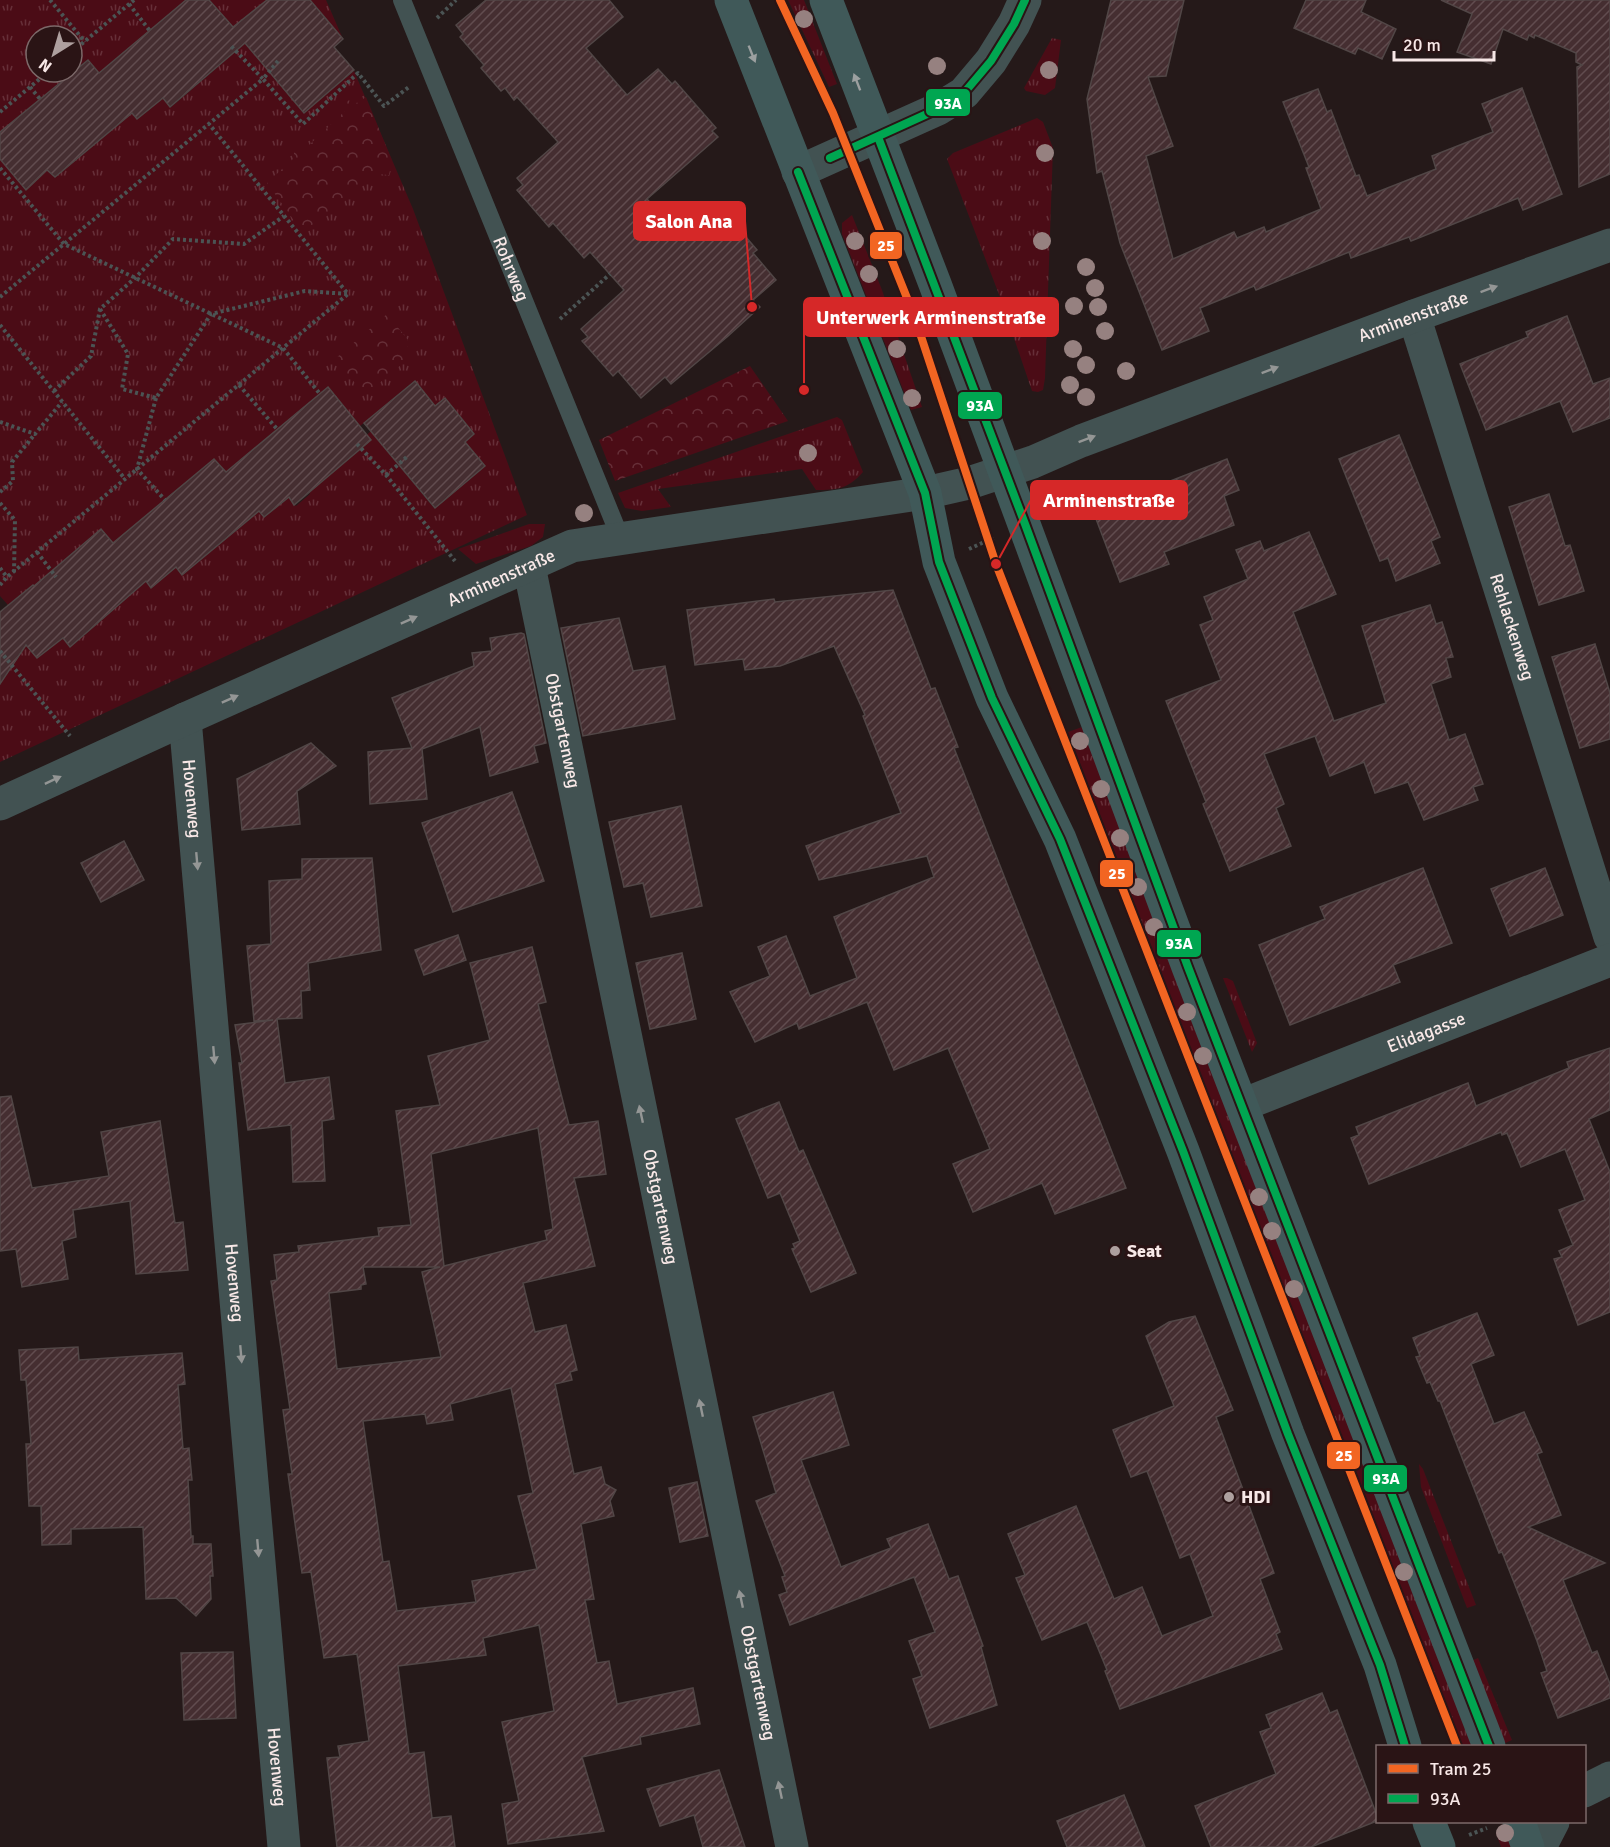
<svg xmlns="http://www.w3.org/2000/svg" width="1610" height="1847" font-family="Signika,sans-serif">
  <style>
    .grass { fill: url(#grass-tufts); fill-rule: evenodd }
    .forest { fill: url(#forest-crowns) }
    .building { fill: url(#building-hatch); stroke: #514646; stroke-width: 1.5; fill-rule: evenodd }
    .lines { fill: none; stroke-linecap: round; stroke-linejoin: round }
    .path { stroke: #4b5454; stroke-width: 4; stroke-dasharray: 3 3; stroke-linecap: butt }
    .service { stroke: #425252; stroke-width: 18 }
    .minor { stroke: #425252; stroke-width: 33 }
    .tertiary { stroke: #425252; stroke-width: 33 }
    .secondary { stroke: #405959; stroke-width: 33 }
    .bus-1-casing { stroke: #2a1415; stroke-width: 12 }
    .bus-1 { stroke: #00a651; stroke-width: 8 }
    .tram-1-casing { stroke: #2a1415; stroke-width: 12 }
    .tram-1 { stroke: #f26522; stroke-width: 8 }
    .tree { fill: #968180 }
    .oneway { fill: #9ca0a0 }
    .oneway2 { fill: #949695 }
    .poi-dot { fill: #aea09f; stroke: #2a1415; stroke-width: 2 }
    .labels { text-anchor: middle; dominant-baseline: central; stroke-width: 6; stroke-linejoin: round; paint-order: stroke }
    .street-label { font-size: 18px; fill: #f8e8e7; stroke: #2a1415 }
    .poi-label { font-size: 18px; font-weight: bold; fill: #f8e8e7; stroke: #2a1415; text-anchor: start }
    .leader { fill: none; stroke: #d62828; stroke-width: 2 }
    .callout-dot { fill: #d62828; stroke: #2a1415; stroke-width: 2 }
    .callout { fill: #d62828; stroke: #d62828; stroke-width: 2 }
    .callout-label { font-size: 20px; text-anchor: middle; font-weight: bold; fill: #fff }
    .line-badge { stroke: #2a1415; stroke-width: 2 }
    .badge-label { font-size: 16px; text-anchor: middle; font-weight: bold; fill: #fff }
  </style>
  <defs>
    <pattern id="grass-tufts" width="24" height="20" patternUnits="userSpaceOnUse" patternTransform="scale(1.5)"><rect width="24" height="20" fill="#4b0c16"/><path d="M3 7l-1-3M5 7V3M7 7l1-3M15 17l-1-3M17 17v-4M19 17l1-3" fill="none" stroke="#662f38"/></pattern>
    <pattern id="forest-crowns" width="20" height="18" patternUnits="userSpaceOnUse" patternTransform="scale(1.5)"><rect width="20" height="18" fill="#4b0c16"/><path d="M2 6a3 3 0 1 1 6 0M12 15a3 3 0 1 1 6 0" fill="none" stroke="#662f38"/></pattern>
    <pattern id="building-hatch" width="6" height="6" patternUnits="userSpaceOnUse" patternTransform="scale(1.5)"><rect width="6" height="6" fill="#452e31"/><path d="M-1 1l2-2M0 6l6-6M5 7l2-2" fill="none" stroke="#614c4f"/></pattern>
  </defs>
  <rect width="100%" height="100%" fill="#251919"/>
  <!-- grass -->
  <g class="grass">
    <path d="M 0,0 L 186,0 L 99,73 L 87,60 L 0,132 ZM 36,36 L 72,36 L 72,72 L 36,72 Z"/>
    <polygon points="209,0 267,0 233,27"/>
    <polygon points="293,0 326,0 343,39 313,3"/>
    <polygon points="788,0 804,0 837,84 829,87"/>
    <polygon points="240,37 304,113 354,71 413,209 527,515 0,762 0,613 37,658 63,638 70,647 120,604 142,577 151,588 176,567 182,574 254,506 264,517 289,497 296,506 310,494 309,492 352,448 371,431 434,508 485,466 463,444 474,433 445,399 433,408 415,381 360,426 327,388 226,472 214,459 113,543 101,529 68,557 41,594 33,585 8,605 0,596 0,159 26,189 47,170 55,177 107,134 127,106 137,119 163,98 171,107 220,65"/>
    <polygon points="1052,38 1061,40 1055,88 1045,95 1026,91 1024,88"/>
    <polygon points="1037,118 1043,122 1053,148 1045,378 1043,390 1038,392 1032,391 1000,297 947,159 953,153"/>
    <polygon points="852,215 882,290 922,407 911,410 842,234 842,223"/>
    <path d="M 837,417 L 842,420 L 863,472 C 848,489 837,490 816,490 L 802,469 L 658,489 L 671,507 L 642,511 L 625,508 L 618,493 Z"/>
    <polygon points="529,524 545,524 543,537 531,546 476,564 458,549"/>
    <polygon points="1085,726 1481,1746 1462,1746 1068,732"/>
    <polygon points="1223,978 1227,978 1233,981 1257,1043 1252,1052"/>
    <polygon points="1419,1464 1423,1469 1476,1605 1467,1608 1421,1487"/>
    <polygon points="1478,1658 1512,1740 1503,1744 1469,1662"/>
    <polygon points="1512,1827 1520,1847 1501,1847 1496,1833"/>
  </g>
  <!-- forest -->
  <g class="forest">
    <polygon points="366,97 392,161 389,175 377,174 345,199 343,209 332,211 309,227 298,226 267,183 294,158 294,146 307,147 344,112 347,100 357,103"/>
    <polygon points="387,314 408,340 405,344 414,354 365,395 335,359"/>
    <polygon points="750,366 788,421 615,481 599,440"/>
  </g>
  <!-- building -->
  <g class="building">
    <polygon points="186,0 209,0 233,27 267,0 310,0 343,39 334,47 354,70 304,113 245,43 170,107 163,98 137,119 132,113 55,177 47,170 26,190 0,159 0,132 88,60 99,73"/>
    <polygon points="486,0 609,0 623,17 586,48 627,95 658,69 672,84 675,81 716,128 712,131 718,137 647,199 683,240 717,210 724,218 727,215 757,250 753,253 776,280 753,300 760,307 727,337 671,384 665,377 641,398 618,371 613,376 582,341 588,337 581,329 624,290 590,252 584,258 553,223 549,227 517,190 523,185 517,178 558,142 517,97 514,100 505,88 501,91 481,68 484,65 460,37 463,34 456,25"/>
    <polygon points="1111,0 1184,0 1166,76 1148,77 1173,146 1146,156 1173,259 1234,232 1237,238 1264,227 1266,232 1321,209 1306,168 1309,167 1283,102 1318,89 1327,112 1331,110 1356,176 1359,175 1367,196 1436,169 1432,156 1493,132 1482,104 1522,88 1562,194 1523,210 1518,198 1411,241 1409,237 1351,258 1349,252 1256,290 1254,286 1200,308 1209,331 1162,350 1120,243 1102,171 1097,173 1087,99"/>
    <polygon points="1306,0 1366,0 1361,12 1396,29 1382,59 1358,48 1355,54 1294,28"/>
    <polygon points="1441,0 1610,0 1610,174 1579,187 1577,67 1582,65 1576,62 1576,53 1535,35 1534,38 1529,35 1527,40 1503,29 1491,64 1457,52 1472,14"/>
    <polygon points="1567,316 1593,384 1610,378 1610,418 1573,432 1560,401 1486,430 1460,364 1528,337 1526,332"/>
    <polygon points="415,381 435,406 445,398 474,434 465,442 485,466 435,508 364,423"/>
    <polygon points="328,387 371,440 294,505 289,497 264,517 259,511 182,575 176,567 151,588 146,581 70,647 63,638 37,658 26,645 0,684 0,612 33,585 34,586 101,529 113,543 214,459 226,472"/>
    <polygon points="1399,435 1440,537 1431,541 1440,563 1396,581 1388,558 1380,561 1339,459"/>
    <polygon points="1227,459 1239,490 1224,496 1234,525 1164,552 1169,564 1120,582 1093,511"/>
    <polygon points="1549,494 1565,546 1570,545 1584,591 1539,605 1509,507"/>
    <polygon points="1309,532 1336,594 1293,612 1334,721 1386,703 1362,626 1430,605 1436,624 1442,622 1453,657 1446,658 1451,677 1431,684 1449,740 1465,734 1483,784 1473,787 1478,800 1424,820 1408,782 1375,793 1364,762 1330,776 1315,736 1264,754 1284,804 1276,808 1291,846 1230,871 1203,804 1206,802 1166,701 1221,680 1200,625 1213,620 1204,597 1248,579 1236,550 1260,541 1264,551"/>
    <polygon points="893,590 931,689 935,688 958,747 954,748 1126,1188 1055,1214 1042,1183 973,1212 953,1164 990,1149 948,1048 894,1070 867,1002 799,1029 797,1023 755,1042 730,992 770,976 758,947 786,936 810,996 857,978 834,917 934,877 927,856 819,880 806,846 901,813 863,716 865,715 834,646 780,666 745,670 743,659 695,665 687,610 774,599 775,602"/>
    <polygon points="619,618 633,671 665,666 675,719 583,736 561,628"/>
    <polygon points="521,633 524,634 546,743 534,746 538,762 490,776 480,727 422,749 427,799 370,804 368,752 412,748 392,698 474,666 472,653 492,651 490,638"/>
    <polygon points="1595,644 1610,693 1610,739 1580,748 1552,657"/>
    <polygon points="311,743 336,766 297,791 300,824 242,830 237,779"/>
    <polygon points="512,792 544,881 453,912 422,823"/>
    <polygon points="681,806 702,906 651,917 643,883 624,887 609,822"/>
    <polygon points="124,841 144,880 101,902 81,863"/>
    <polygon points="372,858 381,950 308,963 310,990 301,991 302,1018 277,1019 285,1083 329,1077 334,1119 322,1121 325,1181 293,1182 291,1125 248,1130 239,1063 242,1063 235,1025 273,1020 254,1021 247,946 271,944 269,881 302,879 302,859"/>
    <polygon points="1423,868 1452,943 1393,965 1400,982 1290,1025 1259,945 1325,919 1320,907"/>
    <polygon points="1545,868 1563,915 1510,936 1491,889"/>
    <polygon points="458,935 466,960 424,975 415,950"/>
    <path d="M 532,947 L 546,1002 L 538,1004 L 569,1125 L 598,1121 L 606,1174 L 574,1178 L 595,1266 L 523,1283 L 535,1332 L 566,1325 L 577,1370 L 570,1372 L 572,1380 L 555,1384 L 574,1474 L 601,1467 L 605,1484 L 616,1490 L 610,1501 L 614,1516 L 581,1524 L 594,1599 L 585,1600 L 597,1663 L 609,1661 L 617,1704 L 693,1688 L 700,1724 L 640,1737 L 641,1744 L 582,1757 L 604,1831 L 508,1844 L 502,1804 L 519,1801 L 502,1722 L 554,1711 L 539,1625 L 483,1638 L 486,1655 L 398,1666 L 409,1754 L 424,1752 L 432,1818 L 451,1816 L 455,1847 L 337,1847 L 327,1758 L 340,1757 L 338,1746 L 369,1741 L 357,1654 L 324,1658 L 311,1572 L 302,1573 L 288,1474 L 292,1474 L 283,1410 L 290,1409 L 271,1281 L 277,1280 L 274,1255 L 299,1252 L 298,1246 L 379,1236 L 378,1228 L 411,1225 L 396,1111 L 440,1105 L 428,1056 L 490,1040 L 470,963 ZM 538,1128 L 553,1229 L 545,1231 L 547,1240 L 444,1266 L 431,1154 ZM 363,1267 L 440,1267 L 422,1272 L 441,1357 L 337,1369 L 329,1293 L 361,1289 L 361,1285 L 366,1284 ZM 511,1388 L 533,1493 L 518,1496 L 537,1569 L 472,1581 L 476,1602 L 397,1611 L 389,1561 L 383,1562 L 363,1421 L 425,1414 L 427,1424 L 453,1420 L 450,1404 Z"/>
    <polygon points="682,953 696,1019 650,1029 636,963"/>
    <polygon points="1610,1048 1610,1110 1589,1119 1610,1172 1610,1312 1578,1325 1554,1259 1562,1257 1559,1251 1573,1245 1559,1210 1585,1200 1565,1149 1521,1167 1507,1133 1502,1135 1501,1132 1369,1184 1351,1138 1359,1135 1356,1127 1468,1083 1476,1106 1569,1068 1567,1062"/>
    <polygon points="11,1096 32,1188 109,1176 101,1132 160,1121 175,1223 183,1222 188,1270 136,1274 130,1201 73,1210 76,1237 62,1241 68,1279 22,1287 16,1249 0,1251 0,1097"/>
    <polygon points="779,1102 799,1152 803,1150 856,1273 811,1292 792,1249 795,1248 793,1244 800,1241 780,1193 768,1198 736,1119"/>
    <polygon points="1477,1313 1494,1355 1471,1364 1494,1424 1524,1412 1542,1452 1537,1454 1561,1515 1528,1527 1605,1563 1563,1580 1592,1653 1597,1651 1610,1684 1610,1698 1558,1718 1541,1673 1547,1671 1537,1641 1502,1552 1499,1553 1440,1401 1438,1401 1430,1382 1427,1383 1416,1357 1420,1356 1413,1338"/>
    <polygon points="1195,1316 1233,1410 1216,1417 1274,1573 1260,1579 1280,1632 1276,1634 1282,1649 1120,1709 1105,1671 1107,1670 1087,1622 1042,1640 1016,1578 1025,1575 1008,1534 1076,1506 1114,1599 1142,1587 1162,1636 1213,1616 1190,1554 1180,1558 1147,1471 1131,1477 1113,1430 1174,1406 1146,1336 1169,1322"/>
    <polygon points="78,1347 79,1360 182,1353 185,1384 178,1385 183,1449 189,1448 192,1480 188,1480 191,1536 193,1536 193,1544 211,1544 213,1576 210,1576 211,1599 196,1616 176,1598 146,1599 143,1527 71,1529 71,1544 42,1545 41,1506 29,1506 26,1444 31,1444 26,1380 21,1380 19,1350"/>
    <polygon points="833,1392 849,1445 801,1460 841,1567 891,1548 887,1539 928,1524 949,1579 958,1576 983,1646 981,1647 997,1705 930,1728 913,1679 922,1676 909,1641 935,1632 914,1577 790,1625 779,1595 787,1592 782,1577 785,1576 756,1501 776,1493 753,1417"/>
    <polygon points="697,1482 708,1536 680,1542 669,1488"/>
    <polygon points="233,1652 236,1718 184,1720 181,1653"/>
    <polygon points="1322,1693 1330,1713 1337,1710 1377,1816 1377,1821 1311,1847 1211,1847 1195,1806 1276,1774 1260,1732 1271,1728 1266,1715"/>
    <polygon points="719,1770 745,1847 703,1847 694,1815 660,1826 647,1789"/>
    <polygon points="1124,1795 1145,1847 1067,1847 1057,1821"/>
  </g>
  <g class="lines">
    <!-- path -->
    <g class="path">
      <polyline points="50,0 85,42"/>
      <polyline points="129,4 150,31"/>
      <polyline points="437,18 456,0"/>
      <polyline points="72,52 134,0"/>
      <polyline points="278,61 263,79 303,124 358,73 384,106 409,87"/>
      <polyline points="30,87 40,99"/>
      <polyline points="0,112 48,72"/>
      <polyline points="0,168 64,244 283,348 320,394"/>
      <polyline points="0,297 263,79 230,45"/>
      <polyline points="100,309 128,354 122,389 156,398 211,314 305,291 348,294"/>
      <polyline points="560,319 610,274"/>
      <polyline points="0,325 125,479"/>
      <polyline points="239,385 277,429"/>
      <polyline points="54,391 91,356 100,309 135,278 173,239 244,244 284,216"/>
      <polyline points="156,398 137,469 165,500"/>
      <polyline points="0,422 35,434 62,402"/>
      <polyline points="357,444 386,475 455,561"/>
      <polyline points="386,475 408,456"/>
      <polyline points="0,492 13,481 12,462 35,434"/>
      <polyline points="0,503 15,520 14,572"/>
      <polyline points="969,549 995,537"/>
      <polyline points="37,552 56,577"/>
      <polyline points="0,568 7,577"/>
      <polyline points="0,585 7,577 348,294 209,124"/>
      <polyline points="0,651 70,736"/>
      <polyline points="1469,1835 1487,1828"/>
    </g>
    <!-- service -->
    <path class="service" id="s1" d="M 402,0 L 620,537"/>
    <!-- minor -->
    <g class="minor">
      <path id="s2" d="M 1414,316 L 1610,937"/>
      <path id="s3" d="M 529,566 L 792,1847"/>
      <path id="s4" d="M 185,719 L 284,1847"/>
      <path id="s5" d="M 0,804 L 185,719 L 572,546 L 925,493 L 969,483 L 1033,462 L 1081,441 L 1414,316 L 1610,245"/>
      <path id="s6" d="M 1242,1105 L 1610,960"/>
      <polyline points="1584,1791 1610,1778"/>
      <polyline points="1540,1847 1553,1822"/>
    </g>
    <!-- tertiary -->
    <polyline class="tertiary" points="798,172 938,109 964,93 991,61 1014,24 1025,0"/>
    <!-- secondary -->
    <g class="secondary">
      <polyline points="731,0 925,493 939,562 992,698 1060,839 1183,1151 1288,1434 1380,1665 1405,1746"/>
      <polyline points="826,0 935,284 1188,967 1489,1746"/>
      <polyline points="1429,1822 1439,1847"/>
      <polyline points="1519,1822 1528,1847"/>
    </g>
    <defs>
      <g id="bus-1">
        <polyline points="878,137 1025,524 1188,967 1489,1746"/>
        <polyline points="830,158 938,109 964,93 991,61 1014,24 1025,0"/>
        <polyline points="798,172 925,493 939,562 992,698 1060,839 1183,1151 1288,1434 1380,1665 1405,1746"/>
      </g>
    </defs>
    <!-- bus-1 casing -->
    <use href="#bus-1" class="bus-1-casing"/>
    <!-- bus-1 -->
    <use href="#bus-1" class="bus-1"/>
    <defs>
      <polyline id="tram-1" points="780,0 833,113 915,318 996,564 1457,1746"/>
    </defs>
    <!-- tram-1 casing -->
    <use href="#tram-1" class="tram-1-casing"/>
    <!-- tram-1 -->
    <use href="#tram-1" class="tram-1"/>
  </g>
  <!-- trees -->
  <g class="tree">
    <circle cx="804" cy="19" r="9"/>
    <circle cx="937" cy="66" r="9"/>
    <circle cx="1049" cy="70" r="9"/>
    <circle cx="1045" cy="153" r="9"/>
    <circle cx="855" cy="241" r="9"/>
    <circle cx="1042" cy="241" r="9"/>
    <circle cx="1086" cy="267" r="9"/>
    <circle cx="869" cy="274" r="9"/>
    <circle cx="1095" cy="288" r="9"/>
    <circle cx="1074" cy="306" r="9"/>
    <circle cx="1098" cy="307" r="9"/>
    <circle cx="1105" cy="331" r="9"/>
    <circle cx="897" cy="349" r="9"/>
    <circle cx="1073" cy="349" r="9"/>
    <circle cx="1086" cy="365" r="9"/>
    <circle cx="1126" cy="371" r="9"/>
    <circle cx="1070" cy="385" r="9"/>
    <circle cx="1086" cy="397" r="9"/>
    <circle cx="912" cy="398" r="9"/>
    <circle cx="808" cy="453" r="9"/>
    <circle cx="584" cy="513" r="9"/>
    <circle cx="1080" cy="741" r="9"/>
    <circle cx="1101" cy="789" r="9"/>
    <circle cx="1120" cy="838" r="9"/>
    <circle cx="1138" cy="887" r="9"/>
    <circle cx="1154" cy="927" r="9"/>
    <circle cx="1187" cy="1012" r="9"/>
    <circle cx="1203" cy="1056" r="9"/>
    <circle cx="1259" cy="1197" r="9"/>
    <circle cx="1272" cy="1231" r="9"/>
    <circle cx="1294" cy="1289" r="9"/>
    <circle cx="1404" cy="1572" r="9"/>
    <circle cx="1505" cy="1833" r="9"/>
  </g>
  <!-- one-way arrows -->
  <defs><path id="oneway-solid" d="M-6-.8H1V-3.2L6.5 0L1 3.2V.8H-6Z" transform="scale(1.5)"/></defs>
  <g class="oneway">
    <use href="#oneway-solid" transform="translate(752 54) rotate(68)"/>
    <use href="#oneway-solid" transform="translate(857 82) rotate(-111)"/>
  </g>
  <g class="oneway2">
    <use href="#oneway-solid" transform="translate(1489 289) rotate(-20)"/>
    <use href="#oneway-solid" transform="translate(1270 370) rotate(-21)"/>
    <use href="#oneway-solid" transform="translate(1087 439) rotate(-21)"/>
    <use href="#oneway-solid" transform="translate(409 620) rotate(-24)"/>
    <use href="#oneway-solid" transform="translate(230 699) rotate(-24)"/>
    <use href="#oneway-solid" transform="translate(53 780) rotate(-25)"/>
    <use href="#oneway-solid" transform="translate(197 861) rotate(85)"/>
    <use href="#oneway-solid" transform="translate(214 1055) rotate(85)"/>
    <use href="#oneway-solid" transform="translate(641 1114) rotate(-102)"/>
    <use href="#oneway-solid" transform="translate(241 1354) rotate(85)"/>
    <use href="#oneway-solid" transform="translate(701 1408) rotate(-102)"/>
    <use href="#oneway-solid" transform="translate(258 1548) rotate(85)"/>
    <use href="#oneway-solid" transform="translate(741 1599) rotate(-102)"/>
    <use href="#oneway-solid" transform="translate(780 1790) rotate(-102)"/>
  </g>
  <!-- markers -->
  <g class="poi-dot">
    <circle cx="1115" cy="1251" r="6"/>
    <circle cx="1229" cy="1497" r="6"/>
  </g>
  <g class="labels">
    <!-- street labels -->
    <g class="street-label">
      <text stroke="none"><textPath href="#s1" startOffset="290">Rohrweg</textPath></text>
      <text stroke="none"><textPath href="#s5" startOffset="1504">Arminenstraße</textPath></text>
      <text stroke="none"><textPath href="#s5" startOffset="550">Arminenstraße</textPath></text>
      <text stroke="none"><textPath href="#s2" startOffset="326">Rehlackenweg</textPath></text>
      <text stroke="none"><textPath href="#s3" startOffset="168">Obstgartenweg</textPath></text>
      <text stroke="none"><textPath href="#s4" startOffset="80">Hovenweg</textPath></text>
      <text stroke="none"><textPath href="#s6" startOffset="198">Elidagasse</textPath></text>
      <text stroke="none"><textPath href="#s3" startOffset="654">Obstgartenweg</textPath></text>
      <text stroke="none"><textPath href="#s4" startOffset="566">Hovenweg</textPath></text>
      <text stroke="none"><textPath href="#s3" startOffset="1140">Obstgartenweg</textPath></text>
      <text stroke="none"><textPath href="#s4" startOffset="1052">Hovenweg</textPath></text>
    </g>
    <!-- poi labels -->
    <g class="poi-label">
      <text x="1127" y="1251">Seat</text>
      <text x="1241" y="1497">HDI</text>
    </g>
  </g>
  <!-- callouts -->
  <path class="leader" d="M752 307L745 221M804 390L804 317M996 564L1031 500"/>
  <g class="callout-dot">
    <circle cx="752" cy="307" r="6"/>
    <circle cx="804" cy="390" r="6"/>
    <circle cx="996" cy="564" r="6"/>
  </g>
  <g class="callout">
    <rect x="634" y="202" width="111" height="38" rx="6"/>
    <rect x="804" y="298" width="254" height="38" rx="6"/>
    <rect x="1031" y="481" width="156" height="38" rx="6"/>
  </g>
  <g class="callout-label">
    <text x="689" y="228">Salon Ana</text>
    <text x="931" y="324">Unterwerk Arminenstraße</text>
    <text x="1109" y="507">Arminenstraße</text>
  </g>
  <g class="line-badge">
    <rect x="925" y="88" width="46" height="29" rx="6" fill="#00a651"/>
    <rect x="869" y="231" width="34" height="29" rx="6" fill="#f26522"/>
    <rect x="957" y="391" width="46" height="29" rx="6" fill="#00a651"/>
    <rect x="1099" y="859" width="35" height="29" rx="6" fill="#f26522"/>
    <rect x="1156" y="929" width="46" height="29" rx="6" fill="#00a651"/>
    <rect x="1326" y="1441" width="35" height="29" rx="6" fill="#f26522"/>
    <rect x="1363" y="1464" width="45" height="29" rx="6" fill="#00a651"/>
  </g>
  <g class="badge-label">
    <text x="948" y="109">93A</text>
    <text x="886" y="251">25</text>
    <text x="980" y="411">93A</text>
    <text x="1117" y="879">25</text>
    <text x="1179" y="949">93A</text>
    <text x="1344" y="1461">25</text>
    <text x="1386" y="1484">93A</text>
  </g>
  <!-- legend -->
  <rect x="1376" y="1745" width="210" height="78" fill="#2a1415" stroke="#7c6969" stroke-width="1.5"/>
  <rect x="1388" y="1764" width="30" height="9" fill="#f26522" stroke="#7c6969" stroke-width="1.5"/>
  <text x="1430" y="1775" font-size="18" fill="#f8e8e7">Tram 25</text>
  <rect x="1388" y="1794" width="30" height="9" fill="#00a651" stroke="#7c6969" stroke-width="1.5"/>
  <text x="1430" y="1805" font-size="18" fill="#f8e8e7">93A</text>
  <!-- north arrow -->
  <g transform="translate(54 54) rotate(217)"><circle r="28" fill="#2a1415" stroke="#7c6969" stroke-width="1.5"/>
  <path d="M0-4.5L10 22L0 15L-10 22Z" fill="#aea09f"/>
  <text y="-9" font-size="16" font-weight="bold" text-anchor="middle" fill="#f8e8e7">N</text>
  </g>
  <!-- scale -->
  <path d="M1394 51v9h100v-9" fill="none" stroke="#f8e8e7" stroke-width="3"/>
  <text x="1403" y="51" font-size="18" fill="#f8e8e7" stroke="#2a1415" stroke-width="4.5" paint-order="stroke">20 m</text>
</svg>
